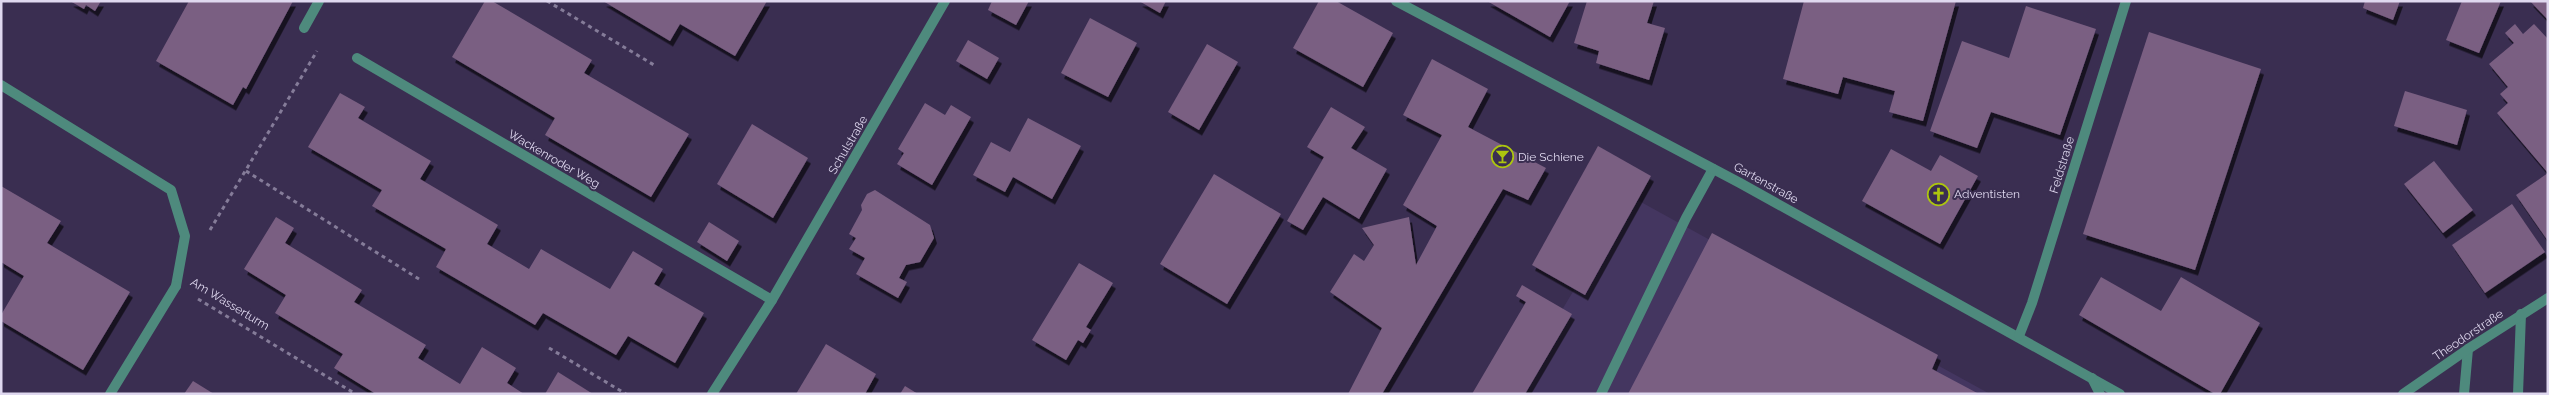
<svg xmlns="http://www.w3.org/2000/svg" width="2549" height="395" font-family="Raleway,sans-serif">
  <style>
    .built { fill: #443660 }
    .building { fill: #7a5f82; filter: url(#shadow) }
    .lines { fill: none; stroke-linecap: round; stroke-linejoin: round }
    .path { stroke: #857c99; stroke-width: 3; stroke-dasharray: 4 4; stroke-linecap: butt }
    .service { stroke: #4e8a7d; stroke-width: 10 }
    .minor { stroke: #4e8a7d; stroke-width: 10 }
    .labels { text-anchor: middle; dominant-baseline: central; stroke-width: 4; stroke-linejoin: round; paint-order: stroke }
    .street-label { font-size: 12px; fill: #dfd8ef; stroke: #3a2e51 }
    .poi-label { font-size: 12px; fill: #dfd8ef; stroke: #3a2e51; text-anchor: start }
  </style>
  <defs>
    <filter id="shadow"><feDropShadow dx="3" dy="5.5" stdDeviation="0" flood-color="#0009"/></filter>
  </defs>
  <rect width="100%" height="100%" fill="#3a2e51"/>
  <!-- built -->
  <polygon class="built" points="1630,196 1990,394 1512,394"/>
  <!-- building -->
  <g class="building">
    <polygon points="70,1 101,1 95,11 86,5 84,9"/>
    <polygon points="189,1 293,1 246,89 243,87 233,105 156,61"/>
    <polygon points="485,1 492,1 592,60 584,73 689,134 651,197 545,135 555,118 452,57"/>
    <polygon points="603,1 767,1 735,56 680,24 670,41"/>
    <polygon points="992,1 1029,1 1016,25 988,10"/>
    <polygon points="1139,1 1166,1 1160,13"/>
    <polygon points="1319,1 1336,1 1393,33 1363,87 1293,48"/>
    <polygon points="1487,1 1570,1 1550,37"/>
    <polygon points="1587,1 1654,1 1647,23 1665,28 1649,80 1596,63 1599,51 1574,43"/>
    <polygon points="1804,1 1956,1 1923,121 1889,112 1895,91 1843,77 1838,94 1783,79"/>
    <polygon points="2365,1 2400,1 2393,20 2363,8"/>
    <polygon points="2462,1 2501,1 2479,53 2446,40"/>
    <polygon points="2530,1 2548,1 2548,20"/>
    <polygon points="2026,6 2096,29 2060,135 1991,112 1977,148 1930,131 1962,41 2009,58"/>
    <polygon points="1090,18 1137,43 1108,97 1061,73"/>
    <polygon points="2515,24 2523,34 2534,24 2548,39 2548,173 2497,113 2508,103 2500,94 2508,87 2489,64 2514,43 2505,33"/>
    <polygon points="2149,32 2261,69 2195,270 2083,234"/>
    <polygon points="968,40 999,58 987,79 956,61"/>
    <polygon points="1207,44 1238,62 1199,130 1168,112"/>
    <polygon points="1432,59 1488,89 1468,127 1546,168 1528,200 1503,189 1382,394 1348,394 1382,328 1330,292 1354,254 1364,261 1374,245 1362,228 1409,217 1416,265 1437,226 1403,205 1442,135 1403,115"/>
    <polygon points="2405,91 2467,110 2457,145 2394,126"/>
    <polygon points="340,93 365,107 358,118 431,161 420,179 498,225 487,244 529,269 541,249 610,289 633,251 663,269 654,284 704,313 675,363 628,336 616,355 543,313 535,325 436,267 446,249 372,206 382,190 308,147"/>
    <polygon points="925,103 945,115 951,105 971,117 932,185 897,164 904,153 898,149"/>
    <polygon points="1331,107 1365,127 1351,148 1387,169 1359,219 1323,197 1303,230 1287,221 1324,157 1307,147"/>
    <polygon points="1028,118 1081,146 1052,199 1013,177 1005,192 973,175 991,142 1010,152"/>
    <polygon points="752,124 808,158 773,218 717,184"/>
    <polygon points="1598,146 1651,176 1585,295 1532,265"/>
    <polygon points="1891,149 1931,171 1940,155 1978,176 1940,244 1862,201"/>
    <polygon points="2434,161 2473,210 2443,233 2404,184"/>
    <polygon points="2548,173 2548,241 2516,195"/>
    <polygon points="1214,174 1281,214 1227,304 1160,264"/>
    <polygon points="1,186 61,221 47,243 130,292 83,370 1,321 1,315 24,276 1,262"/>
    <polygon points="875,190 930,225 934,238 920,262 906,265 899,278 907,282 898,298 856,274 865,258 849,249 856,238 849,234 862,210 861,205 867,194"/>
    <polygon points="2512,204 2545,252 2485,293 2452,245"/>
    <polygon points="276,217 294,228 285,243 362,290 354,302 426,345 418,358 460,384 482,347 516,368 507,383 524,394 376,394 334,368 343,354 275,313 286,295 244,269"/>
    <polygon points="709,222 739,241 727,261 697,242"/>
    <polygon points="1712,233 1938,355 1932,369 1979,394 1628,394"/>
    <polygon points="1079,263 1113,283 1086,327 1091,330 1083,343 1078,340 1066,360 1032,340"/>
    <polygon points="2101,277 2161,311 2181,277 2260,323 2220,394 2215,394 2079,315"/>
    <polygon points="1522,285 1572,314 1525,394 1472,394 1526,302 1516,296"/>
    <polygon points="826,344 876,374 865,394 796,394"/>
    <polygon points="558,372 593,394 545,394"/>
    <polygon points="193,381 214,394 184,394"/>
    <polygon points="905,386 918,394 900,394"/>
  </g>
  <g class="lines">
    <!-- path -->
    <g class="path">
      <polyline points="547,1 654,65"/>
      <polyline points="246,171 419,279"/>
      <polyline points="210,230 317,51"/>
      <polyline points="198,299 354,393"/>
      <polyline points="549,348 626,394"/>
    </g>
    <!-- service -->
    <g class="service">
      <polyline points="304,28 319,1"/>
      <polyline points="1,85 171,190 185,236 176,286"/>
      <polyline points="712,394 772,300"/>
      <polyline points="1601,394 1686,218 1713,169"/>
      <polyline points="2464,394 2468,349"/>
      <polyline points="2518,394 2521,314"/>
    </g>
    <!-- minor -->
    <g class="minor">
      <polyline points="1396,1 1740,183 2120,394"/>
      <polyline points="357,58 772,300 945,1"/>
      <polyline points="2019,336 2032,303 2126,1"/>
      <polyline points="2092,378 2100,394"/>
      <polyline points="110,394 176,286"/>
      <polyline points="2403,394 2468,349 2548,298"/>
    </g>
  </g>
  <!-- icons -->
  <defs>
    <symbol id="bar-ring" viewBox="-11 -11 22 22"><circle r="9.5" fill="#3a2e51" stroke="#adc60e" stroke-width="1.5"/><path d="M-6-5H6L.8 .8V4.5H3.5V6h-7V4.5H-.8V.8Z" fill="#adc60e"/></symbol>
    <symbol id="church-ring" viewBox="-11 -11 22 22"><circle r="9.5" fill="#3a2e51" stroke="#adc60e" stroke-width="1.5"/><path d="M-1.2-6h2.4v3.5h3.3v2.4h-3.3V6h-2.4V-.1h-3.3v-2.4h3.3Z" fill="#adc60e"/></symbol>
  </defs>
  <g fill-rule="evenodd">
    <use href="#bar-ring" x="1490" y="144" width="25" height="25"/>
    <use href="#church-ring" x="1926" y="182" width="25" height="25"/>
  </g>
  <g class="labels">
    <!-- street labels -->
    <g class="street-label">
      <text transform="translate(848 145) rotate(-60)">Schulstraße</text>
      <text transform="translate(554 159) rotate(30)">Wackenroder Weg</text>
      <text transform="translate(2062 165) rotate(-73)">Feldstraße</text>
      <text transform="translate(1766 183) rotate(29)">Gartenstraße</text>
      <text transform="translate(230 304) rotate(31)">Am Wasserturm</text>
      <text transform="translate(2468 335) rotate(-34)">Theodorstraße</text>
    </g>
    <!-- poi labels -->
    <g class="poi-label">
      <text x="1518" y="157">Die Schiene</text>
      <text x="1954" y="194">Adventisten</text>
    </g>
  </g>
  <!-- border -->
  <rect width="2549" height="395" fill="none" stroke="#dfd8ef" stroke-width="5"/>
</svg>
